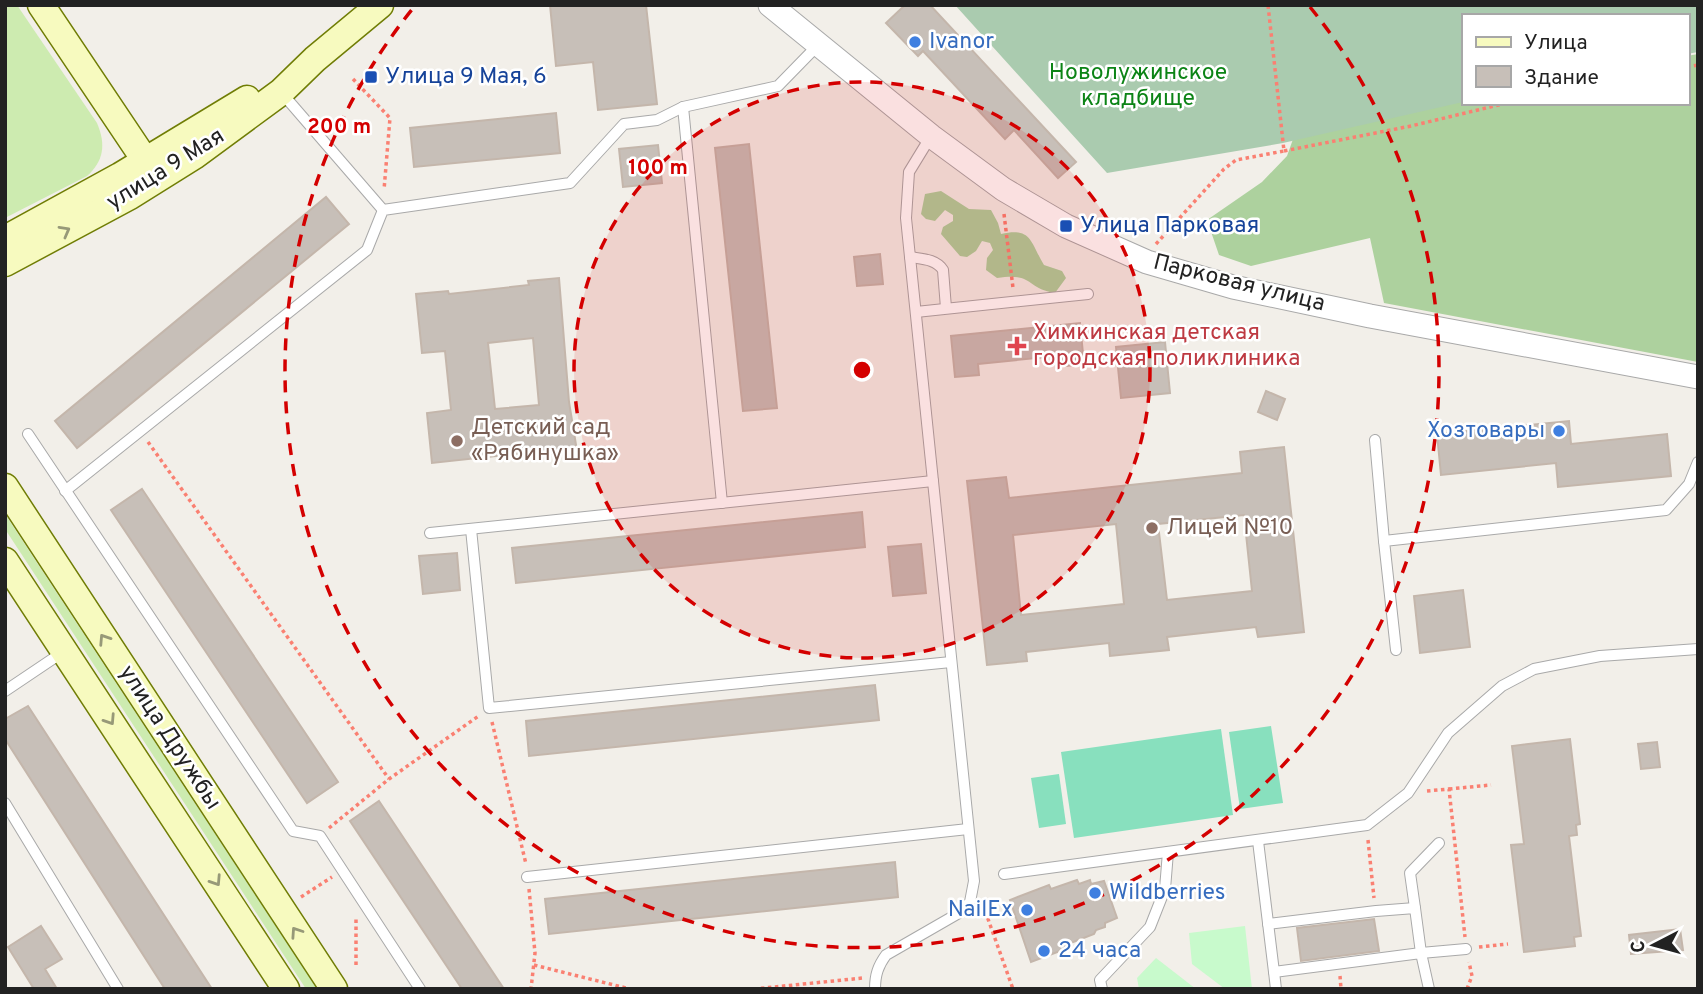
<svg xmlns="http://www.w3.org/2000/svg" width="1703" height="994" font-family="Overpass,sans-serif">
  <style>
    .grass { fill: #cdebb0 }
    .forest { fill: #add19e }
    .cemetery { fill: #aacbaf }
    .park { fill: #c8facc }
    .pitch { fill: #88e0be }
    .building { fill: #c7bfb8; stroke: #c4b6ab; stroke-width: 2; fill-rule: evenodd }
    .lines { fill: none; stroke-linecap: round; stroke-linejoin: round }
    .service-casing { stroke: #a9a9a9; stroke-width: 12 }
    .tertiary-casing { stroke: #a9a9a9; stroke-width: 25 }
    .secondary-casing { stroke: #707d05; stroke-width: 29 }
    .path { stroke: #fa8072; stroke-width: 3.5; stroke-dasharray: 3.5 3.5; stroke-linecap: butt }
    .service { stroke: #fff; stroke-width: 10 }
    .tertiary { stroke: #fff; stroke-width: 23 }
    .secondary { stroke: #f7fabf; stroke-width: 26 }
    .oneway { stroke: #979978 }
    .ring { fill: none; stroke: #d40000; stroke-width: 3.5; stroke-dasharray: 12 9 }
    .shop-dot { fill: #3f7fe0; stroke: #fff; stroke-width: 2.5 }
    .transit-dot { fill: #1a4fb4; stroke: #fff; stroke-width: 2.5 }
    .health-dot { fill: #e0444e; stroke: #fff; stroke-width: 2.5 }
    .education-dot { fill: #8d6e63; stroke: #fff; stroke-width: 2.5 }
    .labels { text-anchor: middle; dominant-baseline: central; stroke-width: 5; stroke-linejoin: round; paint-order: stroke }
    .shop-label { font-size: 23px; fill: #366cbe; stroke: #fff; text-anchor: start }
    .park-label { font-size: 23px; fill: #0c8416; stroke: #fff }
    .transit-label { font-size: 23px; fill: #164399; stroke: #fff; text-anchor: start }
    .street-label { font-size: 23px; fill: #222; stroke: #fff }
    .health-label { font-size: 23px; fill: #be3a42; stroke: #fff; text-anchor: start }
    .education-label { font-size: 23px; fill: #785e54; stroke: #fff; text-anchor: start }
    .centre { fill: #d40000; stroke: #fff; stroke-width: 3.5 }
    .ring-label { font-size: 21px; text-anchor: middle; font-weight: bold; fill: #d40000; stroke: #fff; stroke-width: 5; stroke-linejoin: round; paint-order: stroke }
  </style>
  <rect width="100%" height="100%" fill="#f2efe9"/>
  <!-- grass -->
  <g class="grass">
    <path d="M 5,5 L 17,5 L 97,123 C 106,144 104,161 87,176 L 5,218 Z"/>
    <polygon points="5,514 317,989 306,989 5,529"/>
  </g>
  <!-- forest -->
  <g class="forest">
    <polygon points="1698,54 1698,362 1384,303 1370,238 1251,266 1219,255 1207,220 1262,182 1287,156 1297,128 1463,97 1463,103 1687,103 1687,56"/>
    <path d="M 941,191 L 969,209 L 991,210 L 998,223 L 1001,234 C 1032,227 1030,242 1044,265 L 1062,271 L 1066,278 L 1055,293 C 1025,288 1034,272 997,278 L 986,270 L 987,258 L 993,250 L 990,243 L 982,241 L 976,251 L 967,257 L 960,256 L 941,234 L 943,227 L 953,221 L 953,215 L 945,210 L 935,221 L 926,219 L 921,214 L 925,194 Z"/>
  </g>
  <!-- cemetery -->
  <polygon class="cemetery" points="955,5 1698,5 1698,52 1687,54 1687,16 1463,16 1463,102 1283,143 1107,173"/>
  <!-- park -->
  <g class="park">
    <polygon points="1245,926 1252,989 1225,989 1192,964 1189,933"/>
    <polygon points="1156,958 1196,989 1139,989 1137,978"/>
  </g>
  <!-- pitch -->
  <g class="pitch">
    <polygon points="1271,726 1283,803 1240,809 1229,732"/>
    <polygon points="1221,729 1233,815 1074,838 1061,752"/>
    <polygon points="1059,774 1066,824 1039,828 1031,778"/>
  </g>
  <!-- building -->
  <g class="building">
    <polygon points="550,5 646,5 657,104 598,110 593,62 556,66"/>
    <polygon points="905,5 930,5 1076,162 1058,178 1014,130 1005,139 923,51 918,56 886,23"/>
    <polygon points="556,113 560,153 414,167 410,128"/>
    <polygon points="749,144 777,408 743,411 715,148"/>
    <polygon points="658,145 662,183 623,187 619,149"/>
    <polygon points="326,197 349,224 77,448 55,421"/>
    <polygon points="880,254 883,284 857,286 854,257"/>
    <path d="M 559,278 L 569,402 L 577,451 L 543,455 L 542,451 L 432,463 L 427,413 L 451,410 L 445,351 L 422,353 L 416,294 L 448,291 L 449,294 L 529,285 L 528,281 ZM 533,338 L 539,405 L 495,409 L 488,343 Z"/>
    <polygon points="1080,323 1084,364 1057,367 1056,356 978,364 979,375 955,377 951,336"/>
    <polygon points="1165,342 1170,393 1121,398 1116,347"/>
    <polygon points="1266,391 1285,399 1277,420 1258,412"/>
    <polygon points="1569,421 1571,444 1667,434 1671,476 1558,487 1556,463 1441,475 1437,434"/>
    <path d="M 1284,447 L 1304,632 L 1258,637 L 1256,627 L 1167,637 L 1169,650 L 1110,656 L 1109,643 L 1026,652 L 1027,661 L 987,665 L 967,481 L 1006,477 L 1009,498 L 1242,473 L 1240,452 ZM 1244,515 L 1252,591 L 1167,600 L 1158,524 ZM 1116,524 L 1124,604 L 1021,615 L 1013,535 Z"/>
    <polygon points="142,489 338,782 307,803 111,510"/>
    <polygon points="862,512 865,547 516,583 512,548"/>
    <polygon points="921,544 926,593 893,596 888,547"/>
    <polygon points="457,553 460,590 423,594 419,556"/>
    <polygon points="1463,590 1470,647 1420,653 1414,596"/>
    <polygon points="875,685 879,720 529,756 526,721"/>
    <polygon points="28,706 212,989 165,989 5,739 5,719"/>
    <polygon points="1570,739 1580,824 1576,825 1577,835 1569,836 1581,936 1574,937 1575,946 1524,952 1511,845 1524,844 1512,746"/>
    <polygon points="1657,742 1660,767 1641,769 1638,744"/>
    <polygon points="379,801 504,989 462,989 350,821"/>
    <polygon points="895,862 898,897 549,934 545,899"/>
    <polygon points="1077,880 1079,884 1090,880 1091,884 1104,881 1117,918 1105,923 1105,927 1096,930 1094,934 1068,944 1068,948 1031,962 1010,900 1049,885 1051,889"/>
    <polygon points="1374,919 1379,951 1301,961 1297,928"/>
    <polygon points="41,926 62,959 45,969 57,989 34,989 8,947"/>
    <polygon points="1680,929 1683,950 1631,954 1629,935"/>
  </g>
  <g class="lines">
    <defs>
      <g id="service">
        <polyline points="281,92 383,210"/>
        <polyline points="683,107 722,503"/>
        <path d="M 910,257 C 922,259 936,259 943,270 L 946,308"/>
        <polyline points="916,312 1088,294"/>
        <polyline points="28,434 293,831 320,836 420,989"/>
        <polyline points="1375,440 1384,541"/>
        <polyline points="65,491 367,250 383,210 570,183 624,124 657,120 683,107 778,86 819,44"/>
        <polyline points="471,529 489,708 951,662"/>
        <polyline points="430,533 933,481"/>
        <polyline points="1396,650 1384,541 1666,510 1689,484 1698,462"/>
        <polyline points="5,691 63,652"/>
        <polyline points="5,803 118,989"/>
        <polyline points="1258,841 1274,972 1421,953 1429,989"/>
        <polyline points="1004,874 1367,825 1408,793 1448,733 1502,686 1534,669 1600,656 1698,649"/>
        <polyline points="527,877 968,829"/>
        <polyline points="1415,908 1410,873 1439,843"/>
        <polyline points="1268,924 1376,911 1415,908 1421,953 1466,949"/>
        <polyline points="1274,972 1276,989"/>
        <path d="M 875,989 C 875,975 878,966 886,955 L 959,913 L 970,902 L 974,881 L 906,218 L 909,172 L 931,136"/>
        <polyline points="1102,989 1100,980 1150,927 1165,889 1168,852"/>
      </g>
      <polyline id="tertiary" points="770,5 931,136 1003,189 1066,226 1147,262 1233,287 1370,316 1698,377"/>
      <g id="secondary">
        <polyline points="41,5 155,175"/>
        <polyline points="5,239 120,176 247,99"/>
        <polyline points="5,263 130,196 194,156 281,92 315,59 380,5"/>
        <polyline points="5,487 334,989"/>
        <polyline points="5,561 286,989"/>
      </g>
    </defs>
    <!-- service casing -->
    <use href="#service" class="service-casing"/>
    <!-- tertiary casing -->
    <use href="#tertiary" class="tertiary-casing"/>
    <!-- secondary casing -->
    <use href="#secondary" class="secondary-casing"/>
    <!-- path -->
    <g class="path">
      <polyline points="1687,67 1698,65"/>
      <polyline points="353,79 390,118 384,190"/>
      <polyline points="1284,151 1411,126 1507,103"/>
      <polyline points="1004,214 1013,288"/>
      <polyline points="1156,244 1224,169 1236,160 1284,151 1268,5"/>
      <polyline points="148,442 389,779"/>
      <polyline points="492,722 526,864"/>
      <polyline points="1449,789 1491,785"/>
      <polyline points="1427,791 1449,789 1465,937"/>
      <polyline points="329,828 389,779 480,715"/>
      <polyline points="1368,840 1374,898"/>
      <polyline points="529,889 535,953 531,989"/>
      <polyline points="301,897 332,877"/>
      <polyline points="983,905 1013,989"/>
      <polyline points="1479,947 1508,944"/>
      <polyline points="356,965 356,919"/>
      <polyline points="534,965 630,989"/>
      <polyline points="1340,976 1341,989"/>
      <polyline points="754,989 863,978"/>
      <polyline points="1467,989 1472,976 1469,962"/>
    </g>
    <!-- service -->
    <use href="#service" class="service"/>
    <!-- tertiary -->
    <use href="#tertiary" class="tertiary"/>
    <!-- secondary -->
    <use href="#secondary" class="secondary"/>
  </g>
  <!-- one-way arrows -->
  <defs><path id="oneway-chevron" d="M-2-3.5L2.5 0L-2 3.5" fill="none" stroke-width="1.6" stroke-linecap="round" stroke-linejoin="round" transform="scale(1.75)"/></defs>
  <g class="oneway">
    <use href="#oneway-chevron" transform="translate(65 231) rotate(-29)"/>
    <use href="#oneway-chevron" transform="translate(104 639) rotate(-123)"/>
    <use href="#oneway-chevron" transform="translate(110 720) rotate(57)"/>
    <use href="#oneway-chevron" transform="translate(216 881) rotate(57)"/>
    <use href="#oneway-chevron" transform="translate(296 932) rotate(-124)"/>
  </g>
  <!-- distance rings -->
  <circle cx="862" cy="370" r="288" fill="#d40000" fill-opacity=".12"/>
  <g class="ring">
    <circle cx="862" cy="370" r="288"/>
    <path d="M1310 7A577 577 0 1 1 414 7"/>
  </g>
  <!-- markers -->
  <g class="shop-dot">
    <circle cx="915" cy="42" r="7"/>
    <circle cx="1559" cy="431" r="7"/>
    <circle cx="1095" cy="893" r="7"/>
    <circle cx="1027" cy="910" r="7"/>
    <circle cx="1044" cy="951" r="7"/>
  </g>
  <g class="transit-dot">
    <rect x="364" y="70" width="14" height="14" rx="3.5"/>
    <rect x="1059" y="219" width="14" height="14" rx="3.5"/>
  </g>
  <path class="health-dot" d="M1013.5 335.5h7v7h7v7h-7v7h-7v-7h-7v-7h7z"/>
  <g class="education-dot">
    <circle cx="457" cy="441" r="7"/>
    <circle cx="1152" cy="528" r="7"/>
  </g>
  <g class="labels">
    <!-- shop labels -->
    <g class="shop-label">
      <text x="929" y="42">Ivanor</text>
      <text x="1545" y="431" text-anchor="end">Хозтовары</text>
      <text x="1109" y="893">Wildberries</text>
      <text x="1013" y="910" text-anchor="end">NailEx</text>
      <text x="1058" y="951">24 часа</text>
    </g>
    <!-- park labels -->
    <g class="park-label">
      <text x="1138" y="73">Новолужинское<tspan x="1138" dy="26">кладбище</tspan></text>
    </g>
    <!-- transit labels -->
    <g class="transit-label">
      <text x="385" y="77">Улица 9 Мая, 6</text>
      <text x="1080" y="226">Улица Парковая</text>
    </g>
    <!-- street labels -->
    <g class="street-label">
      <text transform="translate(166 170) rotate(-32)">улица 9 Мая</text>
      <text transform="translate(1239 284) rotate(14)">Парковая улица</text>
      <text transform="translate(169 738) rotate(57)">улица Дружбы</text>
    </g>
    <!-- health labels -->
    <g class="health-label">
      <text x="1033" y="333">Химкинская детская<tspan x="1033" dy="26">городская поликлиника</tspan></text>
    </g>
    <!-- education labels -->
    <g class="education-label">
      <text x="471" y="428">Детский сад<tspan x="471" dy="26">«Рябинушка»</tspan></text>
      <text x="1166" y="528">Лицей №10</text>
    </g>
  </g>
  <circle cx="862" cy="370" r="10" class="centre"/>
  <g class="ring-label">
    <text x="339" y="133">200 m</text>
    <text x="658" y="174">100 m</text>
  </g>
  <!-- border -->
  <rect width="1703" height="994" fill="none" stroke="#222222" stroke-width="14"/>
  <!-- legend -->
  <rect x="1462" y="14" width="228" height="91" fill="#ffffff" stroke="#a7a7a7" stroke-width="2"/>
  <rect x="1476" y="37" width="35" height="10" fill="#f7fabf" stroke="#a7a7a7" stroke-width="2"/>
  <text x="1524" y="49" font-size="21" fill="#222222">Улица</text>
  <rect x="1476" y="66" width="35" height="21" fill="#c7bfb8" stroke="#a7a7a7" stroke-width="2"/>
  <text x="1524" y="84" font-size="21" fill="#222222">Здание</text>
  <!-- north arrow -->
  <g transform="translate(1654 945) rotate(264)" stroke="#ffffff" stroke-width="5" paint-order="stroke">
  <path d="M0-5L12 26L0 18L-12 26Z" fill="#222222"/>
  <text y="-10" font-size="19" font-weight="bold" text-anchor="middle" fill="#222222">С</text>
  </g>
</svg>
